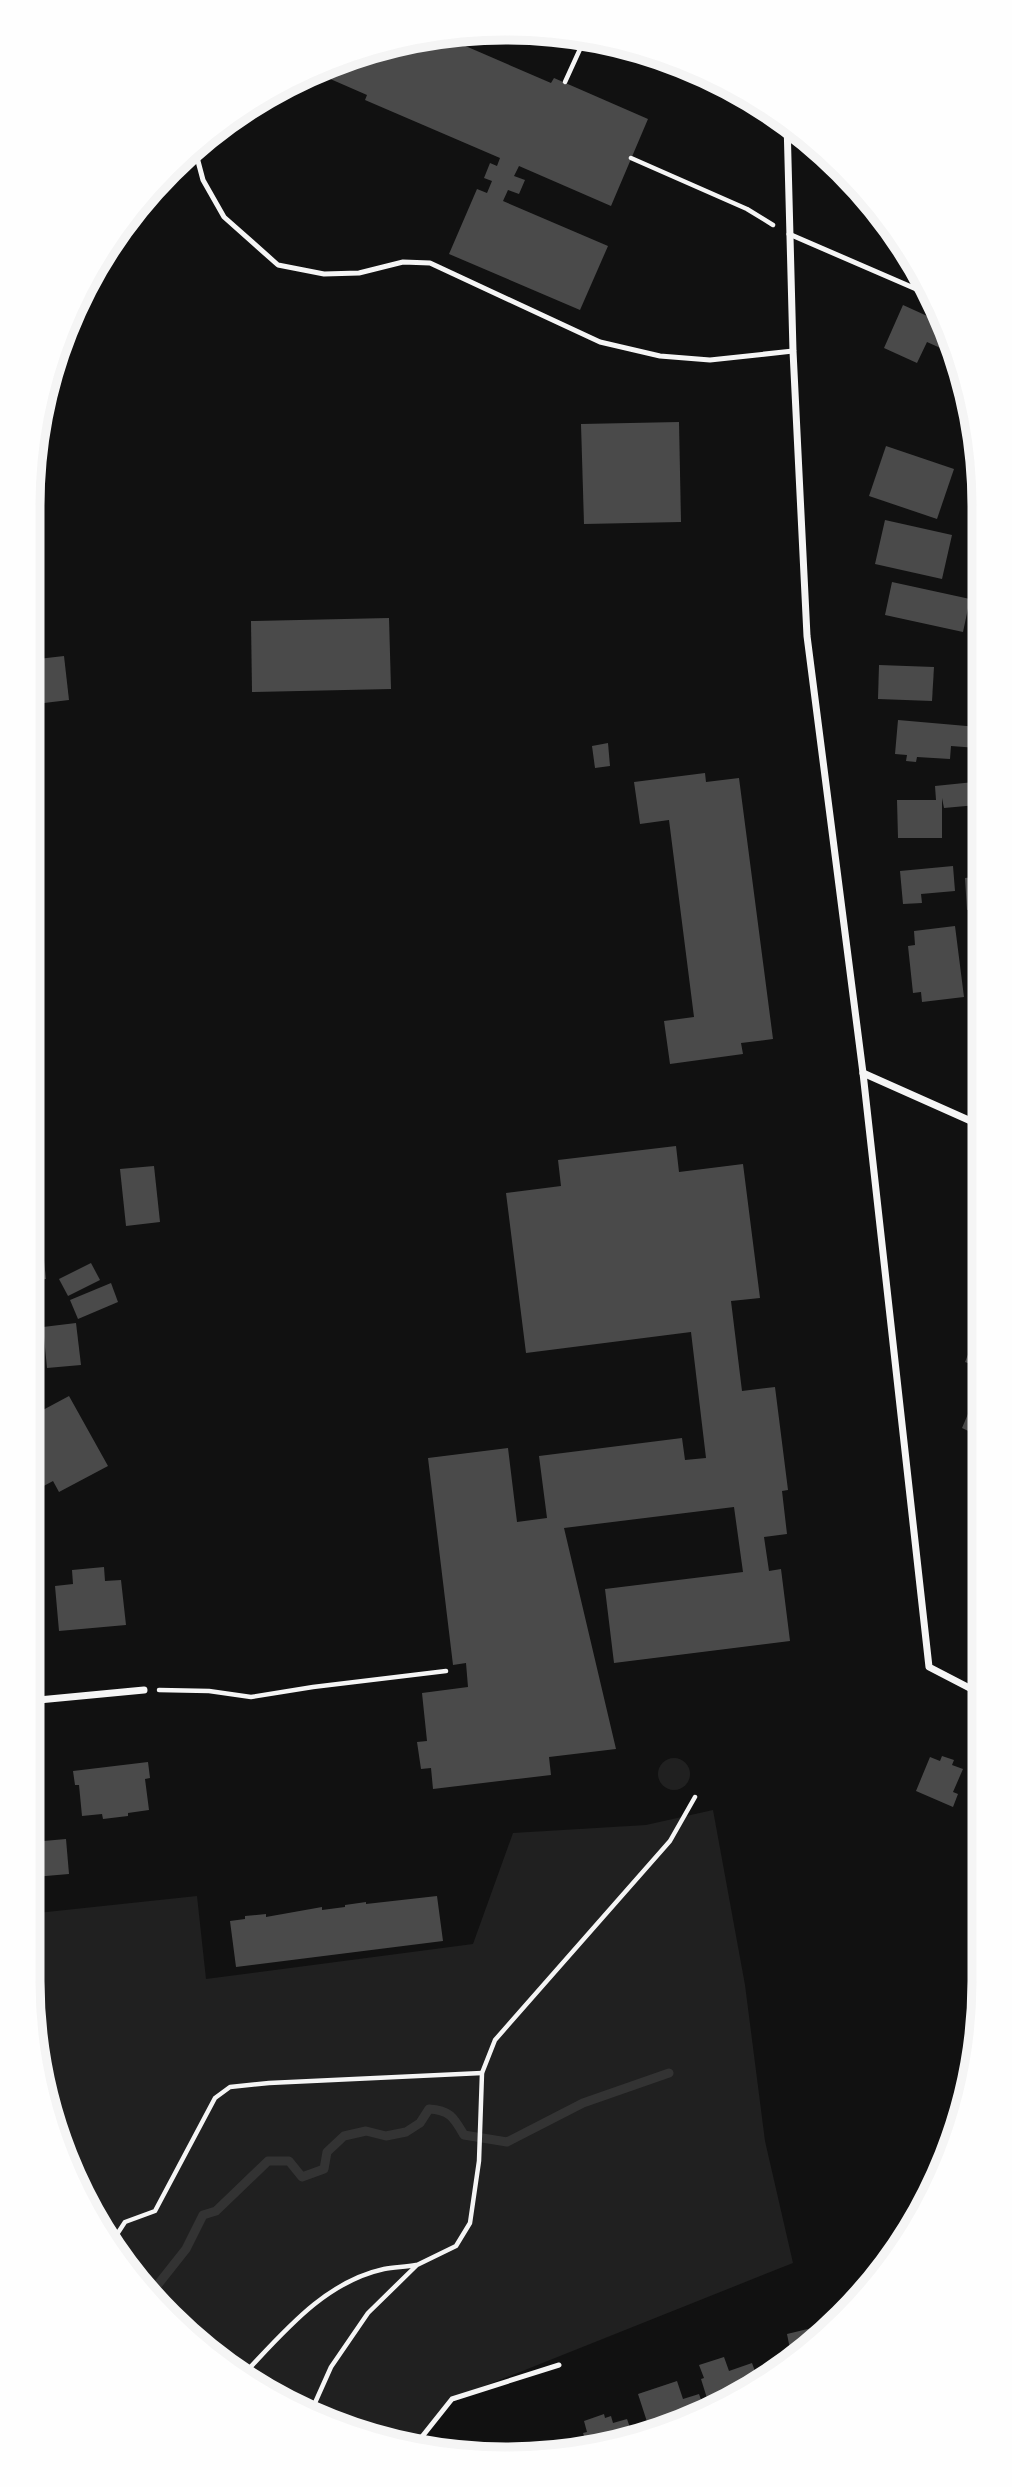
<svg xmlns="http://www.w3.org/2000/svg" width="1012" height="2487" font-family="Figtree,sans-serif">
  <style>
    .green { fill: #202020 }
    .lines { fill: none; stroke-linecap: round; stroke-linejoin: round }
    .stream { stroke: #333; stroke-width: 9 }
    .building { fill: #4a4a4a }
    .path { stroke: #f5f5f5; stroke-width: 4.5 }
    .service { stroke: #f5f5f5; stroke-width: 5 }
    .minor { stroke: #f5f5f5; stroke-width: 7 }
    .rim { fill: none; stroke: #f5f5f5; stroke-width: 9 }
  </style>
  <rect width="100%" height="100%" fill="#111"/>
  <!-- green -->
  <g class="green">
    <circle cx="674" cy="1774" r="16"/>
    <polygon points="713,1810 745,1985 765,2141 793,2263 452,2399 413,2448 353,2434 267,2395 146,2296 92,2220 54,2135 28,1981 28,1914 197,1896 206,1979 473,1944 513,1833 646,1825"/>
  </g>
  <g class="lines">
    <!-- stream -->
    <path class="stream" d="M 148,2297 L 186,2249 L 203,2215 L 216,2211 L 268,2161 L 289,2161 L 302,2177 L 324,2169 L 327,2152 L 344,2136 L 366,2131 L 386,2136 L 406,2132 L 420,2123 L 429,2109 C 450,2110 454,2118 464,2135 L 507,2142 L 583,2103 L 669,2073"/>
  </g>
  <!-- building -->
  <g class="building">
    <polygon points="440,35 551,83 554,78 648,119 611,206 519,166 514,176 525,180 519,194 508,190 503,201 608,246 580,310 449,254 477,189 487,193 492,181 484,178 490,163 497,166 500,158 365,100 367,95 312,71 382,44"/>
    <polygon points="903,305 936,320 938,315 945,318 956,355 927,342 917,363 884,348"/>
    <polygon points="679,422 681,522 584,524 581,424"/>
    <polygon points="886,446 954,469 937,519 869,496"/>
    <polygon points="885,520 952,535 942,579 875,564"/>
    <polygon points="892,582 970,599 963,632 885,615"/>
    <polygon points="389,618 391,689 252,692 251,621"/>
    <polygon points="64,656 69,700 44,703 38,659"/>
    <polygon points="879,665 934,667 932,701 878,699"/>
    <polygon points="898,720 978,727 977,748 951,746 950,759 917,757 916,762 906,761 907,755 895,754"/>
    <polygon points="608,743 610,766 595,768 592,746"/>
    <polygon points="705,773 706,782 739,778 773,1039 741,1043 743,1054 670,1064 664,1021 694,1017 669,820 640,824 634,782"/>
    <polygon points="974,782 977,805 944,808 942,798 942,838 898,838 897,800 936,800 935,786"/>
    <polygon points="981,856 981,909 967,910 965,878 974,877 973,857"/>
    <polygon points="953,866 955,891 921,894 922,903 903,904 900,871"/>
    <polygon points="955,926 964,997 922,1002 921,992 913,993 908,946 915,945 914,931"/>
    <polygon points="676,1146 679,1172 743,1164 760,1298 731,1301 742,1391 775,1387 788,1490 782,1491 787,1534 764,1537 769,1571 781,1569 790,1641 614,1663 605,1589 743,1572 734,1507 564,1528 616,1749 549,1757 551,1775 433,1789 431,1768 421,1769 417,1742 427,1741 422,1693 468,1687 466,1663 453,1665 428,1458 508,1448 517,1522 547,1518 539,1456 682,1438 685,1460 706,1458 691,1332 526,1353 506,1193 561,1186 558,1160"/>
    <polygon points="154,1166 160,1222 126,1226 120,1169"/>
    <polygon points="42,1242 46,1279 28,1281 28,1243"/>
    <polygon points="91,1263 100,1280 68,1296 59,1279"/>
    <polygon points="982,1267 982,1296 972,1291"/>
    <polygon points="111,1283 118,1302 78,1319 70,1300"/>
    <polygon points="76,1323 81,1365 47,1368 43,1327"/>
    <polygon points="982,1343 982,1383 968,1378 973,1365 965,1362 969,1352 978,1355"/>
    <polygon points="976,1395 982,1397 983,1438 962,1428"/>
    <polygon points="69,1396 108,1466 59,1492 53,1481 40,1488 28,1466 28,1418"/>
    <polygon points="977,1471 983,1474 983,1502 971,1497 976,1485 972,1483"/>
    <polygon points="36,1528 39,1557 28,1558 28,1529"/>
    <polygon points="104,1567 105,1581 121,1580 126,1625 59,1631 55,1586 73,1584 72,1570"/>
    <polygon points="942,1756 954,1760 952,1765 963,1769 953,1792 958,1794 953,1807 916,1791 930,1757 940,1761"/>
    <polygon points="148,1762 150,1778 145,1779 149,1810 128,1813 128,1816 103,1819 102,1814 82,1816 79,1785 75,1785 73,1771"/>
    <polygon points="28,1806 30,1811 38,1810 40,1833 28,1835"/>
    <polygon points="66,1839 69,1874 34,1877 32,1842"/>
    <polygon points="437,1896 443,1941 236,1967 230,1921 245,1919 245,1916 266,1914 266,1917 322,1907 322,1910 345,1907 345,1905 366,1902 366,1904"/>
    <polygon points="816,2327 818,2335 792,2359 787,2334"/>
    <polygon points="724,2357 729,2371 752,2363 760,2385 711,2411 701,2379 704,2378 699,2365"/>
    <polygon points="677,2381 683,2399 699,2394 706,2414 689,2422 651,2434 638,2394"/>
    <polygon points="604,2414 605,2418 611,2416 613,2423 627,2419 634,2439 600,2450 589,2450 583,2433 587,2432 584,2421"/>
    <polygon points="440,2444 453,2455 433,2452"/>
  </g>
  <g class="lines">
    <!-- path -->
    <g class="path">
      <polyline points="565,82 586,36"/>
      <polyline points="631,158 747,209 773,225"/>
      <polyline points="159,1690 209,1691 251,1697 313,1687 446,1671"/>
      <polyline points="110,2245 125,2222 155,2211 215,2098 230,2087 269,2083 482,2073"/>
      <path d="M 243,2375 C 283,2333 324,2282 384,2269 C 394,2267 405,2267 416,2265"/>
      <polyline points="310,2414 331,2367 368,2313 417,2265 456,2246 470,2223 479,2161 482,2073 495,2040 670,1841 695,1797"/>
    </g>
    <!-- service -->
    <g class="service">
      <polyline points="194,146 203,180 224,217 278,265 324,274 359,273 403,262 430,263 600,342 660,356 710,360 793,351"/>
      <polyline points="789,234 930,295"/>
      <polyline points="413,2448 452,2399 559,2365"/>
    </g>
    <!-- minor -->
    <g class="minor">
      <polyline points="787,122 793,351 807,636 863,1073 929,1667 983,1695"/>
      <polyline points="863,1073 982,1126"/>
      <polyline points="28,1701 144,1690"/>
    </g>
  </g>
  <!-- crop -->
  <path d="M0 0H1012V2487H0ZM506 40H506A466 466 0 0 1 972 506V1981A466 466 0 0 1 506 2447H506A466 466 0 0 1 40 1981V506A466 466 0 0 1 506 40Z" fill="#fefefe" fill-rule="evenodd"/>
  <path class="rim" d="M506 40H506A466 466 0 0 1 972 506V1981A466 466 0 0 1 506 2447H506A466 466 0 0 1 40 1981V506A466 466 0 0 1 506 40Z"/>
</svg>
